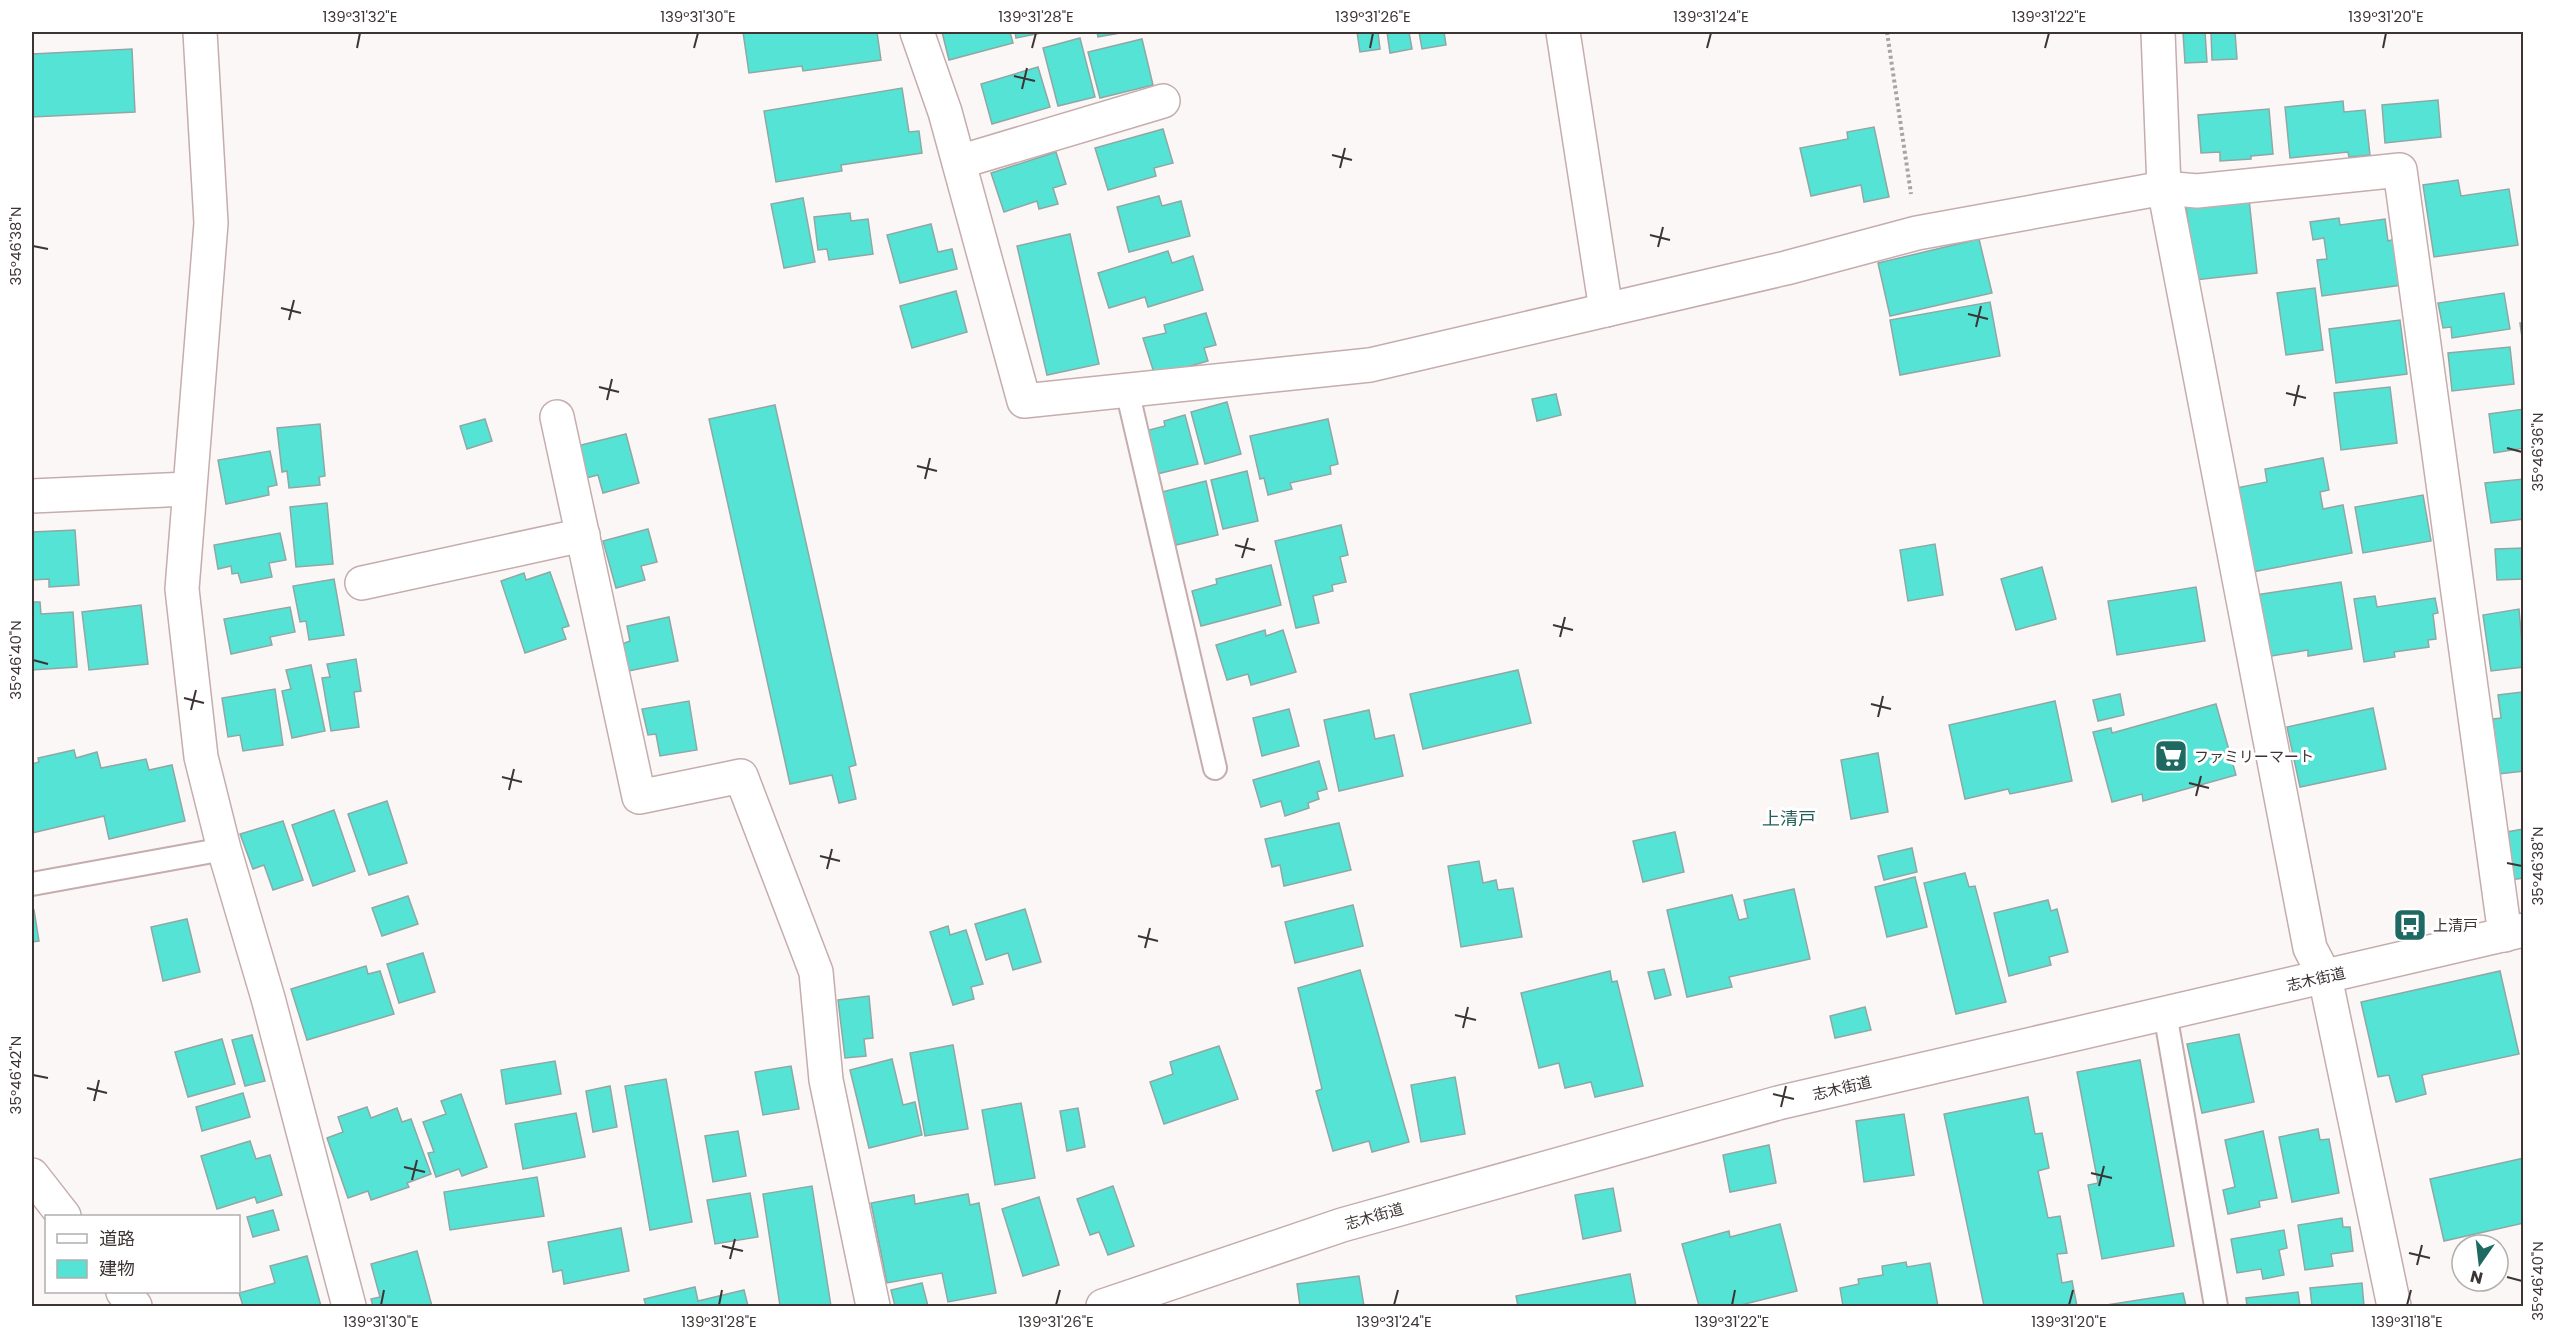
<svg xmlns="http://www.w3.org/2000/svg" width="2555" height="1338" font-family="Poppins,'Noto Sans JP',sans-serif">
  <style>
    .building { fill: #54e3d5; stroke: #8fa8a4; stroke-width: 1.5 }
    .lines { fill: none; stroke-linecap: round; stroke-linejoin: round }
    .lane-casing { stroke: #c5adae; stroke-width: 26 }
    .street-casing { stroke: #c5adae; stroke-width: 36 }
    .primary-casing { stroke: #c5adae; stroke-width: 36 }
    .path { stroke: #a9a3a3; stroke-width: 4; stroke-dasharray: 3 3; stroke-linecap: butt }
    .lane { stroke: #fff; stroke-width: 22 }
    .street { stroke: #fff; stroke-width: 33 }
    .primary { stroke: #fff; stroke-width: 33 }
    .ticks { fill: none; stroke: #3d3434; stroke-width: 2 }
    .labels { text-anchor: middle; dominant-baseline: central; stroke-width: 6; stroke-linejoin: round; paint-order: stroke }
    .poi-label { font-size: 15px; fill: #3d3434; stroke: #fff; text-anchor: start }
    .street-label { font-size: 15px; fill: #3d3434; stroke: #fff }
    .quarter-label { font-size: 18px; fill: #265f59; stroke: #fff }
    .neatline { fill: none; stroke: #3d3434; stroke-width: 2 }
    .ticks-label { font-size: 15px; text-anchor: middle; fill: #3d3434 }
  </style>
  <rect width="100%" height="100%" fill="#fcf7f7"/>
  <!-- building -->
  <g class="building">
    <polygon points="743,32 877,32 881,60 803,71 802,66 749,73"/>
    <polygon points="942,32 1010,32 1013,43 949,60"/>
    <polygon points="1015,32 1046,32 1016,38"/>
    <polygon points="1097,32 1126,32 1098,37"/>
    <polygon points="1357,32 1378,32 1380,49 1360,52"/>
    <polygon points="1387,32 1409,32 1412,49 1390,53"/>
    <polygon points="1419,32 1444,32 1446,45 1422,49"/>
    <polygon points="2183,32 2205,32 2207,62 2185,63"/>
    <polygon points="2211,32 2235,32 2237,59 2212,60"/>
    <polygon points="1080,38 1095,97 1058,106 1043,48"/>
    <polygon points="1142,39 1153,85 1100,98 1088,52"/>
    <polygon points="132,49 135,112 32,117 32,54"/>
    <polygon points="1038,67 1050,107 992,124 981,84"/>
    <polygon points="902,88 909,132 919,131 922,153 841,165 842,171 776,182 764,111"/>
    <polygon points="2438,100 2441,137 2385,143 2382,105"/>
    <polygon points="2343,101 2344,112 2365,110 2370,155 2349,157 2348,152 2290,158 2285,107"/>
    <polygon points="2269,109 2273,154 2251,156 2251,159 2220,161 2220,152 2201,153 2198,115"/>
    <polygon points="1874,127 1889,197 1864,202 1861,185 1811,196 1800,148 1848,139 1847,132"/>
    <polygon points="1163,129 1173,163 1154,168 1156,176 1108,190 1095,148"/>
    <polygon points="1056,152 1066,184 1053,188 1058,204 1039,209 1037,201 1004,212 991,173"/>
    <polygon points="2458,180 2461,196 2509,189 2518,245 2434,257 2423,185"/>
    <polygon points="1159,196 1162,206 1181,201 1190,236 1129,252 1117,207"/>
    <polygon points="803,198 815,262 784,268 771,204"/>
    <polygon points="2249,199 2257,273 2195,280 2186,207"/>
    <polygon points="850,213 851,221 868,219 873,254 829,260 827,249 818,250 814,217"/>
    <polygon points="2339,218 2340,225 2385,219 2388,241 2395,239 2402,285 2322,296 2317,260 2327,259 2324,238 2313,240 2310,222"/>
    <polygon points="931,224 938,252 952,249 957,269 900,283 887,235"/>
    <polygon points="1070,234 1099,364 1047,375 1017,246"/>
    <polygon points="1979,239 1992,293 1890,316 1878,263"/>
    <polygon points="1168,251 1172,263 1193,256 1203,290 1148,307 1145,297 1109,308 1098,273"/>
    <polygon points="2315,288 2323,350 2286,355 2277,293"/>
    <polygon points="956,291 967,332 912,348 900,306"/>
    <polygon points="2504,293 2510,329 2452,338 2451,327 2443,328 2438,303"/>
    <polygon points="1990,302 2000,356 1900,375 1890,320"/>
    <polygon points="1206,313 1216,345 1204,348 1208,361 1155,376 1143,338 1166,333 1164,325"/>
    <polygon points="2400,320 2407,374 2336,383 2329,329"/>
    <polygon points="2520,323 2524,323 2524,352"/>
    <polygon points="2510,347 2514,384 2452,391 2448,353"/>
    <polygon points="2390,387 2397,443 2341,450 2334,393"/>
    <polygon points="1556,394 1561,415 1537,421 1532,399"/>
    <polygon points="1227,402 1241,454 1205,464 1191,412"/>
    <polygon points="775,405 856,765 849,767 856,799 839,803 832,775 790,784 709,419"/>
    <polygon points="2524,409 2524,448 2494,453 2489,414"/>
    <polygon points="1185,415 1198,464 1157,474 1145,431 1165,426 1164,421"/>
    <polygon points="485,419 492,441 467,449 460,426"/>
    <polygon points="1328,419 1338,464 1330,466 1331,474 1290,483 1292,489 1268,495 1264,478 1260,479 1250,436"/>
    <polygon points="320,424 325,476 319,477 320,485 289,488 287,471 282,472 277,428"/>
    <polygon points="626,434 639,483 603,493 598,475 586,478 577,446"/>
    <polygon points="270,451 277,485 268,487 269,495 226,504 218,460"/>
    <polygon points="2323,458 2329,490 2320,492 2323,509 2343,505 2352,553 2252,572 2236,488 2267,482 2265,469"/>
    <polygon points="1247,471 1258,521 1223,529 1211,480"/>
    <polygon points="2524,479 2524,519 2491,523 2485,483"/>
    <polygon points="1206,481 1218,535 1176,545 1162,492"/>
    <polygon points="2423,495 2431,541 2363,553 2355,507"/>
    <polygon points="327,503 333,564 296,567 290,507"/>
    <polygon points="1341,525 1348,555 1340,557 1346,582 1332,585 1333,591 1313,596 1319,623 1296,628 1275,541"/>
    <polygon points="648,529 657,562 641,566 645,580 616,588 603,541"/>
    <polygon points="75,530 79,585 49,587 49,579 32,580 32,532"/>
    <polygon points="280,533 286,560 269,563 272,577 241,583 238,573 232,574 231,566 218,569 214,545"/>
    <polygon points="1935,544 1943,595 1908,601 1900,550"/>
    <polygon points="2524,548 2524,579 2497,580 2495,549"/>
    <polygon points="1271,565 1281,605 1201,626 1192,591 1217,584 1216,579"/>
    <polygon points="2042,567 2056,619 2016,630 2001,579"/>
    <polygon points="550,572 569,626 562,628 566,639 525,653 501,581 524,573 526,580"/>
    <polygon points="334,579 344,635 309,640 306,621 300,622 293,586"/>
    <polygon points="2341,582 2352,649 2308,656 2308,650 2266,657 2256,595"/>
    <polygon points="2196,587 2205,641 2117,655 2108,601"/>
    <polygon points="2375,596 2377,607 2435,598 2438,613 2433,614 2436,639 2428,640 2429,647 2394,652 2395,657 2364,662 2354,599"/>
    <polygon points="32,602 40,602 41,614 73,612 77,667 32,670"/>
    <polygon points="141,605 148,664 89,670 82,612"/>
    <polygon points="290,607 295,632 270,637 272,645 231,654 224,619"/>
    <polygon points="2519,609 2524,667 2491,671 2483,615"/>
    <polygon points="669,617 678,661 628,671 622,644 630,641 627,626"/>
    <polygon points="1265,630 1266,636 1283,630 1296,672 1251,685 1248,674 1227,680 1216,645"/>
    <polygon points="356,659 361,691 354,692 359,727 331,731 322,678 330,677 327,664"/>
    <polygon points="311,665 325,731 292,738 282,691 291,689 286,670"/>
    <polygon points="1518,670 1531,723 1423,749 1410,694"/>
    <polygon points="275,689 283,745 243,751 240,735 228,737 222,698"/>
    <polygon points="2522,692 2524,771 2499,774 2493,719 2501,718 2498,695"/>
    <polygon points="2120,694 2124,715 2098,721 2093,700"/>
    <polygon points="689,701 697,750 660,756 656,734 648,735 642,709"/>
    <polygon points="2055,701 2072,781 2010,794 2008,789 1965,799 1949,725"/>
    <polygon points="2216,704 2236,775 2143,801 2142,794 2112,802 2093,732 2111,728 2112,733"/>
    <polygon points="2373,708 2386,769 2300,787 2287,727"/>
    <polygon points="1289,709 1299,746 1262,756 1253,718"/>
    <polygon points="1369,710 1375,739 1394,735 1403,776 1339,791 1324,720"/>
    <polygon points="74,750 76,758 97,752 101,768 146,759 149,770 172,765 185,821 109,839 104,816 32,833 32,764 39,762 38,758"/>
    <polygon points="1878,753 1888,812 1851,819 1841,760"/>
    <polygon points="1319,761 1327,789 1317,792 1319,799 1308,803 1309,808 1285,816 1281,801 1261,807 1253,780"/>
    <polygon points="387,801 407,863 369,875 348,814"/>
    <polygon points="334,810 355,871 313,886 292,825"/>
    <polygon points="283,821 303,880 273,890 264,865 253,869 240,834"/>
    <polygon points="1339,823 1351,870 1284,886 1280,865 1272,867 1265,839"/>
    <polygon points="2524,829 2524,878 2502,881 2501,833"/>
    <polygon points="1675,832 1684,872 1643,882 1633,841"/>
    <polygon points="1912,848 1917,872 1884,880 1878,856"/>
    <polygon points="1479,861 1483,883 1496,880 1498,890 1513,888 1522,937 1461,947 1448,866"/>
    <polygon points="1965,873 1969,887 1975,886 2006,1002 1956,1014 1924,883"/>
    <polygon points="1915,877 1927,927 1887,937 1875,887"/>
    <polygon points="1794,889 1810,959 1729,977 1732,987 1687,997 1667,910 1732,895 1739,920 1748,918 1744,900"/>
    <polygon points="408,896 418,924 382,936 372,908"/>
    <polygon points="2048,900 2051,911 2057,909 2068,952 2049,957 2051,965 2009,976 1994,913"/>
    <polygon points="1353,905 1363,946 1295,963 1285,922"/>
    <polygon points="1025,909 1041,962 1013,970 1008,953 986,960 975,924"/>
    <polygon points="32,910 34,910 39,941 32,942"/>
    <polygon points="187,919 200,972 163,981 151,927"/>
    <polygon points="948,926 950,935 966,930 983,984 971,987 974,999 953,1005 930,932"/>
    <polygon points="423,953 435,992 399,1003 387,964"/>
    <polygon points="366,966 368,974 380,971 394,1014 307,1040 291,989"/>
    <polygon points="1664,969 1671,995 1655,999 1648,972"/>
    <polygon points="1360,970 1409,1142 1372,1152 1369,1141 1333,1151 1316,1091 1322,1089 1298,988"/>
    <polygon points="1610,971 1612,982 1617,981 1643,1086 1595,1097 1591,1082 1565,1088 1559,1063 1539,1068 1521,993"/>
    <polygon points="2500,971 2519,1054 2422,1075 2426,1094 2396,1102 2389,1075 2378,1077 2361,1002"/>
    <polygon points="869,996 873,1038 864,1039 866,1056 845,1058 838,1000"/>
    <polygon points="1865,1007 1871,1030 1835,1038 1830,1016"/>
    <polygon points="2239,1034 2254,1102 2202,1113 2187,1044"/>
    <polygon points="252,1035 265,1081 245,1086 232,1040"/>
    <polygon points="222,1039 235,1084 188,1097 175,1052"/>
    <polygon points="953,1045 968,1129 925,1136 910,1053"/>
    <polygon points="1219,1046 1238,1099 1164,1124 1150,1082 1173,1074 1170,1062"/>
    <polygon points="892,1059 903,1105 915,1102 922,1135 869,1148 850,1070"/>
    <polygon points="2140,1060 2174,1246 2102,1259 2088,1185 2098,1183 2077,1072"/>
    <polygon points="555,1061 561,1094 506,1104 501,1070"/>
    <polygon points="791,1066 799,1109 763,1115 755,1072"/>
    <polygon points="1455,1077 1465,1134 1421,1142 1411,1085"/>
    <polygon points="666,1079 692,1222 650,1230 625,1086"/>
    <polygon points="610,1086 617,1127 593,1132 586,1091"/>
    <polygon points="243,1093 250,1117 202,1131 196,1107"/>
    <polygon points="461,1094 487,1167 462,1176 459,1169 436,1177 428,1153 434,1152 423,1122 446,1114 441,1101"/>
    <polygon points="2028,1097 2035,1134 2042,1133 2049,1168 2038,1171 2048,1218 2060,1216 2067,1253 2057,1254 2062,1283 2072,1281 2077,1306 1984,1306 1944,1114"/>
    <polygon points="1021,1103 1035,1178 995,1185 982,1110"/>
    <polygon points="367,1107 371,1118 397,1108 402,1122 411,1119 431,1174 407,1183 409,1187 371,1200 368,1191 348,1198 327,1138 343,1132 338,1117"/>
    <polygon points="1078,1108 1085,1147 1067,1151 1060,1111"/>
    <polygon points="576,1113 585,1157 523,1169 515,1124"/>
    <polygon points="1904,1114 1914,1175 1864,1182 1856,1121"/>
    <polygon points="2318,1129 2320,1140 2329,1139 2339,1193 2292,1202 2279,1137"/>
    <polygon points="738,1131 746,1176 713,1182 705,1136"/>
    <polygon points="2263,1131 2277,1198 2259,1201 2260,1207 2228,1214 2223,1190 2235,1187 2225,1140"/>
    <polygon points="250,1141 256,1159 270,1155 282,1195 257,1203 255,1197 217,1209 201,1156"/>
    <polygon points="1769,1145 1776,1183 1730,1192 1723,1155"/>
    <polygon points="2524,1158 2524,1223 2444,1241 2430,1179"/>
    <polygon points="537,1177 544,1216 450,1230 444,1192"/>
    <polygon points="812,1186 831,1306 780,1306 763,1194"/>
    <polygon points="1113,1186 1134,1246 1108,1255 1099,1232 1090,1235 1077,1199"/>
    <polygon points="1613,1188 1621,1231 1583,1239 1575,1195"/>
    <polygon points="750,1193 758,1237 715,1244 707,1200"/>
    <polygon points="968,1194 970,1205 979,1203 996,1293 948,1302 942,1273 887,1283 871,1203 914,1195 915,1204"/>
    <polygon points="1039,1197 1059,1265 1023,1276 1002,1209"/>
    <polygon points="273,1210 279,1230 253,1237 247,1217"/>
    <polygon points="2342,1218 2343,1227 2350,1227 2353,1251 2331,1254 2333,1266 2305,1270 2298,1225"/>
    <polygon points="1780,1224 1797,1291 1737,1306 1699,1306 1682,1244 1729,1231 1730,1237"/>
    <polygon points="621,1228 629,1271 564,1284 562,1270 553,1272 548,1242"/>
    <polygon points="2284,1230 2287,1248 2279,1250 2284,1275 2263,1279 2261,1269 2237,1273 2231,1239"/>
    <polygon points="417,1251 432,1306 373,1306 371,1299 380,1297 371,1264"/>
    <polygon points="307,1256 321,1306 243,1306 239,1293 275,1283 270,1266"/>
    <polygon points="1906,1262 1907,1267 1930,1263 1938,1306 1843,1306 1840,1288 1859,1284 1858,1279 1883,1275 1882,1266"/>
    <polygon points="1630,1274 1636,1306 1518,1306 1516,1296"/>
    <polygon points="1359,1276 1364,1306 1300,1306 1297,1284"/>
    <polygon points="922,1283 928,1306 895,1306 891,1290"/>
    <polygon points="2362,1283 2364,1306 2312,1306 2310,1288"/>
    <polygon points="695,1287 698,1301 744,1290 748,1306 646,1306 644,1299"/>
    <polygon points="2298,1292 2300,1306 2247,1306 2246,1298"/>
    <polygon points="2183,1293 2186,1306 2100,1306"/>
  </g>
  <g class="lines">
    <defs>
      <g id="lane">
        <polyline points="1127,390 1215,768"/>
        <polyline points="32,884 224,849"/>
        <polyline points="2165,1013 2216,1306"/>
      </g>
      <g id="street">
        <polyline points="200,32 211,223 182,589 201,757 224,849 268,998 349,1306"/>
        <polyline points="917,32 945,112 1024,401 1370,365 1786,268 1917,233 2164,188 2197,191 2400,170 2505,935"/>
        <polyline points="1563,32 1606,310"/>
        <polyline points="2158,32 2164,188 2310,948 2325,977 2394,1306"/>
        <polyline points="959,162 1163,101"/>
        <polyline points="557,417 639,797 741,776 816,972 826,1080 873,1306"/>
        <polyline points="32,496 188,489"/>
        <polyline points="362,583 583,535"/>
      </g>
      <g id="primary">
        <polyline points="32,1175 64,1216"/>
        <polyline points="123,1292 135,1306"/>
        <polyline points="1103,1306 1342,1225 1778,1103 2524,930"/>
      </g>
    </defs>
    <!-- lane casing -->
    <use href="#lane" class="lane-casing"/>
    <!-- street casing -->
    <use href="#street" class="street-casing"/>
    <!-- primary casing -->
    <use href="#primary" class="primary-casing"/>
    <!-- path -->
    <polyline class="path" points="1887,32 1911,194"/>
    <!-- lane -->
    <use href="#lane" class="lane"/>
    <!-- street -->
    <use href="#street" class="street"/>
    <!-- primary -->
    <use href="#primary" class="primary"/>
  </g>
  <!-- ticks -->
  <path class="ticks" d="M 357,48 L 360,33M 694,48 L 698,33M 1032,48 L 1036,33M 1370,48 L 1373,33M 1707,48 L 1711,33M 2045,48 L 2049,33M 2383,48 L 2386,33M 1014,76 L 1035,81M 1022,89 L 1027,68M 1332,155 L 1352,160M 1340,168 L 1345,148M 1650,235 L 1670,240M 33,246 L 48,249M 1658,247 L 1663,227M 281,308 L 301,313M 1968,314 L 1988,319M 289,320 L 294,300M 1976,327 L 1981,306M 599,387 L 619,392M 2286,393 L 2306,398M 607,400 L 612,379M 2294,406 L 2299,385M 2507,448 L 2522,452M 917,466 L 937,471M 925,479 L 930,458M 1235,545 L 1255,550M 1242,558 L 1248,538M 1553,625 L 1573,630M 1560,637 L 1565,617M 33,660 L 48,664M 184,698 L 204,703M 1871,704 L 1891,709M 191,710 L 196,690M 1878,717 L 1883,696M 502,777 L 522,782M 2189,783 L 2209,788M 509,790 L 514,769M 2196,796 L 2201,776M 820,856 L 840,861M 2507,863 L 2522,866M 827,869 L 832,849M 1138,936 L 1158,941M 1145,948 L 1150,928M 1455,1015 L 1476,1020M 1463,1028 L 1468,1007M 33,1075 L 48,1078M 87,1088 L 107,1093M 1773,1094 L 1794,1099M 94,1101 L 99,1080M 1781,1107 L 1786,1086M 404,1167 L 425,1172M 2091,1173 L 2112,1178M 412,1180 L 417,1160M 2099,1186 L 2104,1166M 722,1246 L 743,1251M 2409,1253 L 2430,1258M 730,1259 L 735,1239M 2417,1265 L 2422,1245M 2507,1277 L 2522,1281M 381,1305 L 384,1290M 719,1305 L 722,1290M 1056,1305 L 1060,1290M 1394,1305 L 1398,1290M 1732,1305 L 1735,1290M 2069,1305 L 2073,1290M 2407,1305 L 2411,1290"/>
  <!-- icons -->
  <defs>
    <symbol id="supermarket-square" viewBox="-11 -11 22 22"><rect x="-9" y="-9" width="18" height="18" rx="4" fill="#1f6963" stroke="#fff"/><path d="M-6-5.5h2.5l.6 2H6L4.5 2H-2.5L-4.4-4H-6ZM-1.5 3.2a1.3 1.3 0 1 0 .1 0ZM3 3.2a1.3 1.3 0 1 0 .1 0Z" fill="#fff"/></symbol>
    <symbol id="bus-square" viewBox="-11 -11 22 22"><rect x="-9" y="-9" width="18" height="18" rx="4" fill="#1f6963" stroke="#fff"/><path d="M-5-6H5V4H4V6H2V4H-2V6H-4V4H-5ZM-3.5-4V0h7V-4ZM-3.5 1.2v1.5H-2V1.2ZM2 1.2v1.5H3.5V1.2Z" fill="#fff"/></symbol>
  </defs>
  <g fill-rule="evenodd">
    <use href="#supermarket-square" x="2152" y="737" width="38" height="38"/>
    <use href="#bus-square" x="2391" y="906" width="38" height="38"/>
  </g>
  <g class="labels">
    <!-- poi labels -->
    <g class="poi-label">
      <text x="2194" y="756">ファミリーマート</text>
      <text x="2433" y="925">上清戸</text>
    </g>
    <!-- street labels -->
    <g class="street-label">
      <text transform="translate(2316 979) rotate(-13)">志木街道</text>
      <text transform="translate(1842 1088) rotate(-13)">志木街道</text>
      <text transform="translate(1374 1216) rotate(-16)">志木街道</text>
    </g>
    <!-- quarter labels -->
    <g class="quarter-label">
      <text x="1789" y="818">上清戸</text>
    </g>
  </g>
  <!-- border -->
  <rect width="2555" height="1338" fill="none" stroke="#ffffff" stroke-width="66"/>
  <!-- legend -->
  <rect x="45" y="1215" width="195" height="78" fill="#ffffff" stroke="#b1aeae" stroke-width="1.5"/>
  <rect x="57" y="1234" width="30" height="9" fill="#ffffff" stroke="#b1aeae" stroke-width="1.5"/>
  <text x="99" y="1245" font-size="18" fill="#3d3434">道路</text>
  <rect x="57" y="1260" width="30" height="18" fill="#54e3d5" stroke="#b1aeae" stroke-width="1.5"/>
  <text x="99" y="1275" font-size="18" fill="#3d3434">建物</text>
  <!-- north arrow -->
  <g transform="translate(2480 1263) rotate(194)"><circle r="28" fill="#ffffff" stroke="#b1aeae" stroke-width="1.5"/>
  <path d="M0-4.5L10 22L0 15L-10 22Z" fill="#1f6963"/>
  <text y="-9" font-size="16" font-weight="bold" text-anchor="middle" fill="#3d3434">N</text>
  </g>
  <rect x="33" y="33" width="2489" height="1272" class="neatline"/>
  <g class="ticks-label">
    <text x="360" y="22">139°31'32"E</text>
    <text x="698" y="22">139°31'30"E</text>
    <text x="1036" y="22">139°31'28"E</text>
    <text x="1373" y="22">139°31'26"E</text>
    <text x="1711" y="22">139°31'24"E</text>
    <text x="2049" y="22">139°31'22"E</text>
    <text x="2386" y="22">139°31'20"E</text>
    <text transform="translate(16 246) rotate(-90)" y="5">35°46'38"N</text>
    <text transform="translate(2538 452) rotate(-90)" y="5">35°46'36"N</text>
    <text transform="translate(16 660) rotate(-90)" y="5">35°46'40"N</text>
    <text transform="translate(2538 866) rotate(-90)" y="5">35°46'38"N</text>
    <text transform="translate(16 1075) rotate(-90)" y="5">35°46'42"N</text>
    <text transform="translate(2538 1281) rotate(-90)" y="5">35°46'40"N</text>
    <text x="381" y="1327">139°31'30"E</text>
    <text x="719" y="1327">139°31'28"E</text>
    <text x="1056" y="1327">139°31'26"E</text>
    <text x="1394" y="1327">139°31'24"E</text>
    <text x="1732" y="1327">139°31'22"E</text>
    <text x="2069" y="1327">139°31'20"E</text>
    <text x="2407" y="1327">139°31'18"E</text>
  </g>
</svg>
